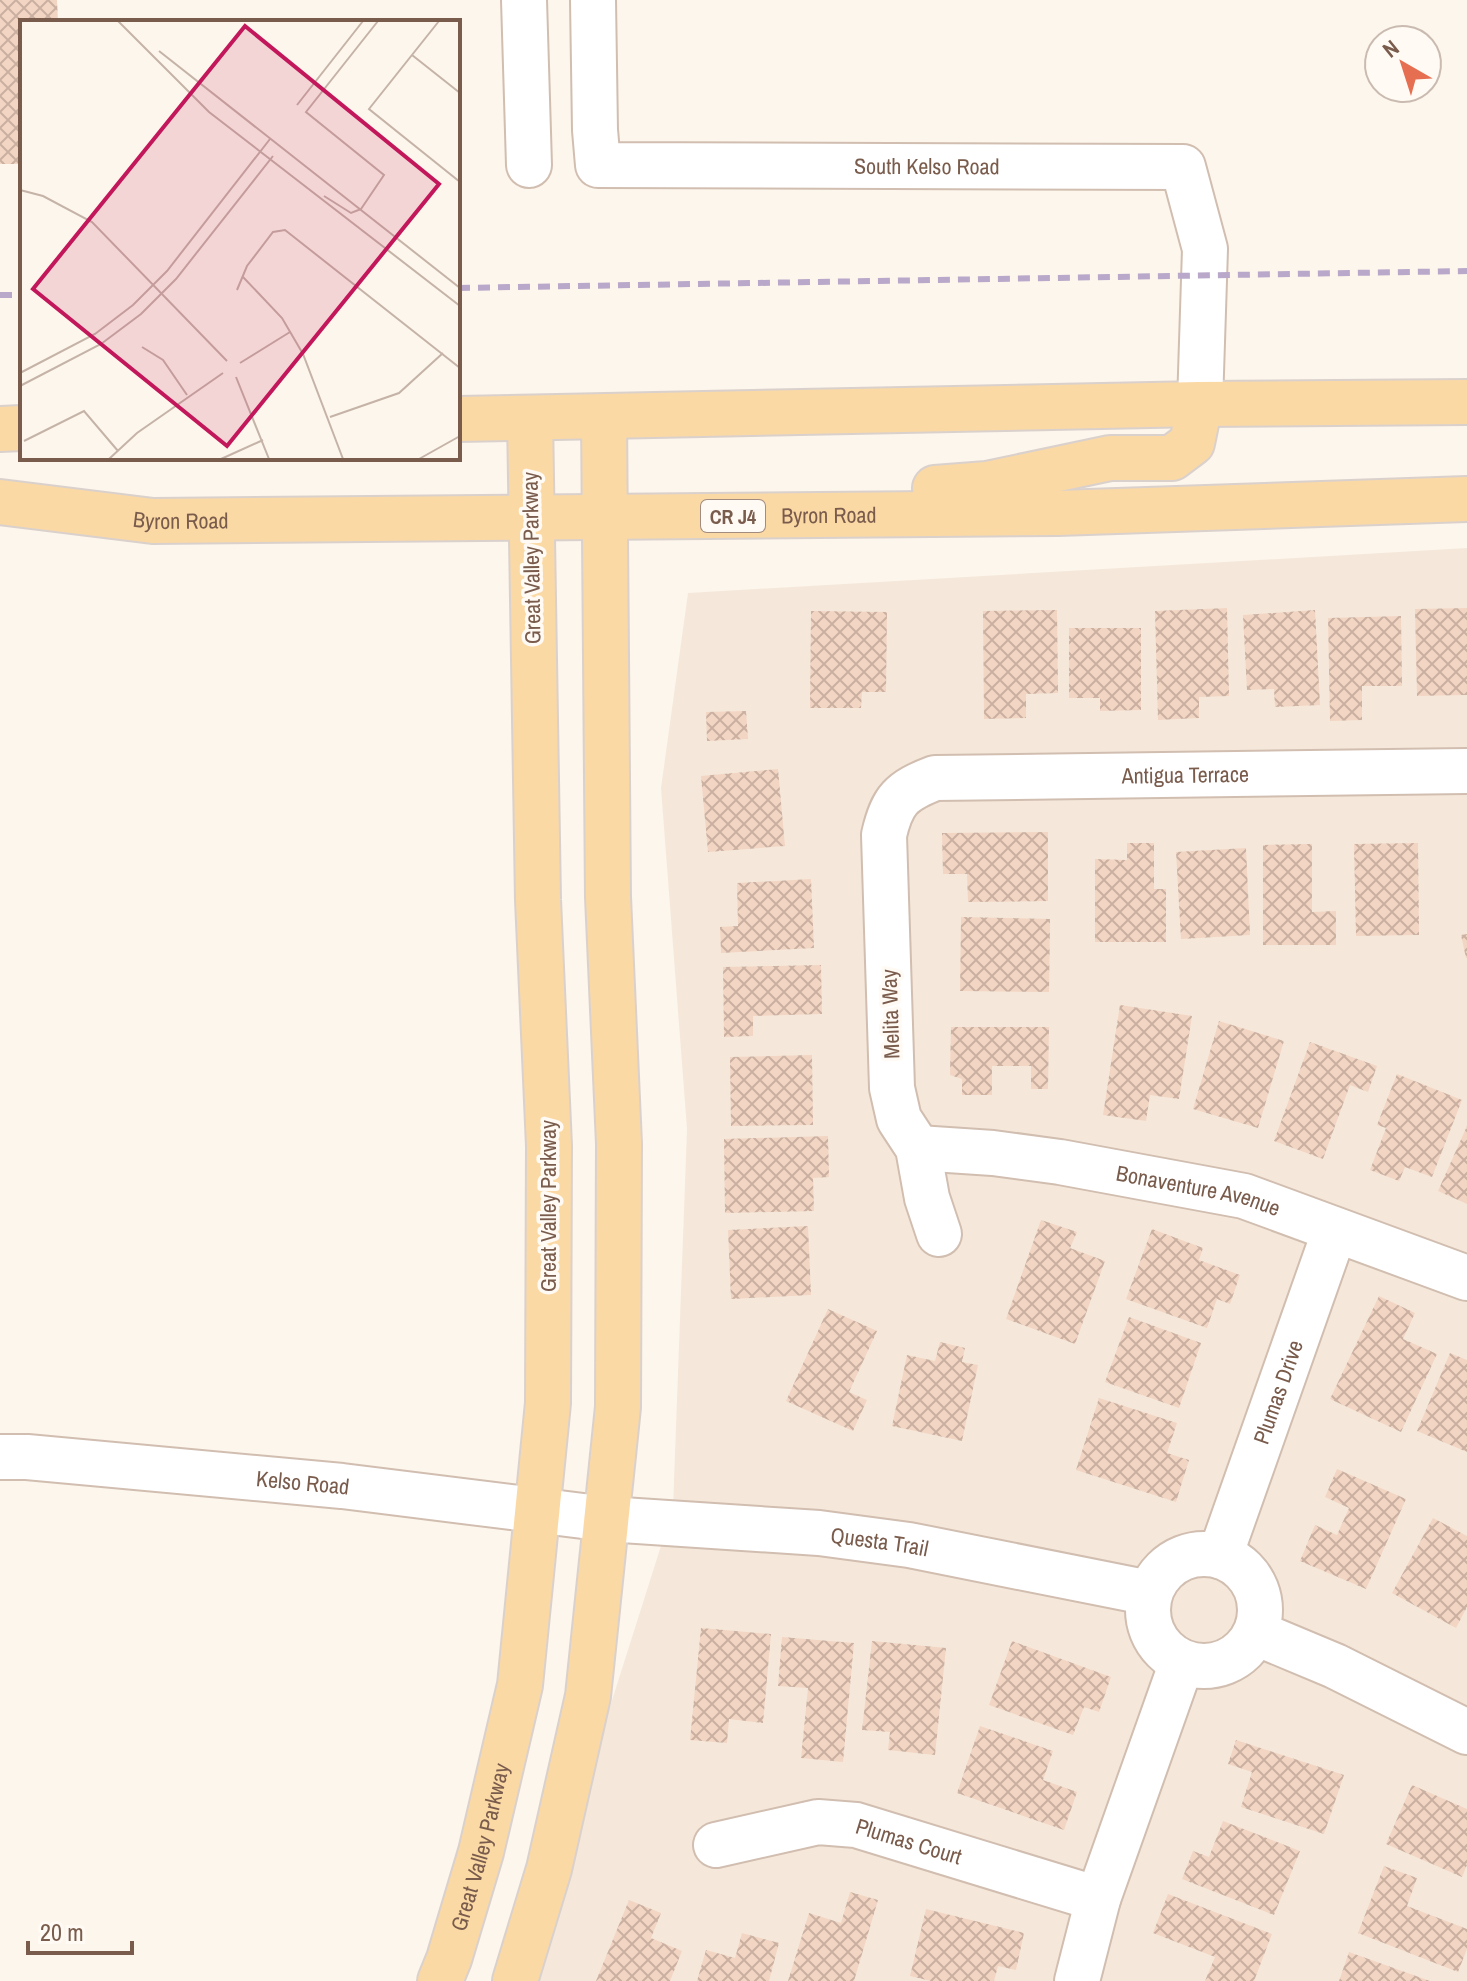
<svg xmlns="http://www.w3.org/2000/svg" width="1467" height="1981" font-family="'Archivo Narrow',sans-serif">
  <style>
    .residential { fill: #f5e8da }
    .building { fill: url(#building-cross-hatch) }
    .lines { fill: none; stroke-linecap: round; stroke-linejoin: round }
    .minor-casing { stroke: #d1beb0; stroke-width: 48 }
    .major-casing { stroke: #dad1cd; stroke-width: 48 }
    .minor { stroke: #fff; stroke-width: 44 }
    .major { stroke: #fbd9a5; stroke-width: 44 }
    .rail { stroke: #b9a8c9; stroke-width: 6; stroke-dasharray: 12 8; stroke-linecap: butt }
    .labels { text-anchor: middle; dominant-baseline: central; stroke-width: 7; stroke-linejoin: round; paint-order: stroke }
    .shield { fill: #fffaf3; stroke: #a28b7f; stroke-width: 2 }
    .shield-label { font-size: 20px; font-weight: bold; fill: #7a5c4d }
    .street-label { font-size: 22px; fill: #7a5c4d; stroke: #fffaf3 }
    .inset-road { fill: none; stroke: #c5b3a7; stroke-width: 2 }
    .view { fill: #c2185b; fill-opacity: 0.15; stroke: #c2185b; stroke-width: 4 }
    .inset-edge { fill: none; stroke: #7a5c4d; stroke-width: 4 }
  </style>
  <defs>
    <pattern id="building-cross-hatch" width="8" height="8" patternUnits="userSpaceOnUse" patternTransform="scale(2)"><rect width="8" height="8" fill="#f3d5c3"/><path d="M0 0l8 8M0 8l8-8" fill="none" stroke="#cab0a1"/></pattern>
  </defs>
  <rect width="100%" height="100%" fill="#fdf6ec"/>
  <!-- residential -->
  <polygon class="residential" points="1467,548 1467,1981 523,1981 673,1508 687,1129 661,788 688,593"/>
  <!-- building -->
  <g class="building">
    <polygon points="0,0 57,0 58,22 22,22 22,164 0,164"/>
    <polygon points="1227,608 1229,696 1199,697 1199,718 1158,720 1155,611"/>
    <polygon points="1467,608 1467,695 1417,696 1415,609"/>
    <polygon points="1057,610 1058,693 1026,694 1026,718 984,719 983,611"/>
    <polygon points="1315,610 1320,705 1275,707 1274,689 1247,690 1243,615"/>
    <polygon points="811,611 887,612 886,692 862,692 861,708 810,708"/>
    <polygon points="1401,616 1402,686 1362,686 1362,720 1330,721 1328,618"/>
    <polygon points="1069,628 1141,628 1141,710 1100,711 1100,698 1069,698"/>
    <polygon points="746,711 748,739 707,741 706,712"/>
    <polygon points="778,769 785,846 708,852 701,776"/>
    <polygon points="1048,832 1048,901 968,902 967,874 943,874 942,833"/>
    <polygon points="1127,843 1154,843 1154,889 1166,889 1166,942 1095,942 1095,859 1127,860"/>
    <polygon points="1418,843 1419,935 1356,936 1354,844"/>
    <polygon points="1312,844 1312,912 1336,911 1336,945 1263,945 1263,845"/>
    <polygon points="1246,848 1250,935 1181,939 1176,852"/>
    <polygon points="811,879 814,948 721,953 720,927 738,926 737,883"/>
    <polygon points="961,917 1050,919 1049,992 960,991"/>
    <polygon points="1467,934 1467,958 1466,958 1461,935"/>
    <polygon points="821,965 822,1014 753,1016 753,1036 724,1037 723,967"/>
    <polygon points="1120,1005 1192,1016 1179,1099 1150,1095 1146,1121 1103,1115"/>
    <polygon points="1219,1021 1284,1041 1258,1128 1193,1109"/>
    <polygon points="951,1027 1049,1027 1048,1089 1031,1089 1031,1066 992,1066 992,1095 962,1095 962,1079 950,1075"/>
    <polygon points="1310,1042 1377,1066 1368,1092 1350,1085 1323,1159 1274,1141"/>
    <polygon points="812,1055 813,1125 731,1126 730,1057"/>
    <polygon points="1397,1074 1462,1100 1432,1177 1405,1167 1399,1181 1370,1170 1386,1128 1377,1125"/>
    <polygon points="1467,1126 1467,1204 1438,1191"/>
    <polygon points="828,1136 829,1177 813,1178 814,1211 725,1213 724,1139"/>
    <polygon points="1041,1220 1077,1232 1070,1248 1105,1261 1075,1344 1006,1319"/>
    <polygon points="808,1226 811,1295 731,1299 728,1230"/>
    <polygon points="1152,1229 1203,1248 1199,1260 1240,1275 1230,1304 1217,1299 1207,1328 1126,1299"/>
    <polygon points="1379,1296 1415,1313 1403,1339 1437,1354 1401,1432 1330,1399"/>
    <polygon points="828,1309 877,1331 849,1392 867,1400 853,1431 786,1401"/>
    <polygon points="1129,1317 1201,1343 1179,1408 1105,1382"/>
    <polygon points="940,1342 965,1348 962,1362 978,1365 962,1441 892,1426 907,1355 935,1361"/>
    <polygon points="1450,1353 1467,1360 1467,1452 1417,1431"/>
    <polygon points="1099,1398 1177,1423 1167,1453 1189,1460 1176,1502 1076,1470"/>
    <polygon points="1337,1469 1406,1499 1366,1589 1300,1561 1315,1525 1337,1535 1349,1508 1325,1497"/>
    <polygon points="1433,1518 1467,1536 1467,1607 1456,1628 1392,1593"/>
    <polygon points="701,1628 771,1634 763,1723 729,1719 727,1743 690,1740"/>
    <polygon points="782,1637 854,1643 843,1762 801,1758 808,1688 778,1686"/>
    <polygon points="872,1641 946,1648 935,1755 888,1750 890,1732 862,1730"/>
    <polygon points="1012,1641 1111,1677 1099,1712 1084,1707 1073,1735 989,1705"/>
    <polygon points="980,1726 1053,1751 1043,1780 1077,1792 1064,1830 957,1793"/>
    <polygon points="1236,1740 1344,1775 1324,1834 1241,1807 1252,1772 1228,1764"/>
    <polygon points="1412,1785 1467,1809 1467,1865 1462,1877 1386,1844"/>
    <polygon points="1223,1821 1300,1851 1274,1915 1182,1879 1193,1851 1209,1857"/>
    <polygon points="1384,1866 1417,1878 1407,1906 1467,1929 1467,1949 1458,1972 1358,1933"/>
    <polygon points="850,1892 878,1900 854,1981 788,1981 809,1913 841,1923"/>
    <polygon points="1168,1894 1272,1934 1254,1981 1205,1981 1215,1957 1153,1933"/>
    <polygon points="629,1900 661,1913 651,1938 682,1951 670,1981 596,1981"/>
    <polygon points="926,1909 1024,1933 1016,1970 998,1966 994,1981 931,1981 910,1976"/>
    <polygon points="742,1933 779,1943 769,1981 697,1981 706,1950 735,1958"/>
    <polygon points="1349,1952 1430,1981 1339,1981"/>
  </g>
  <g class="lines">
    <defs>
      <g id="minor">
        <polyline points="524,0 529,165"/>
        <path id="s1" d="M 593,0 L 595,130 L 598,165 L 1183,167 L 1205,249 L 1200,404"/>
        <path id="s2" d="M 918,1148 L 993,1153 L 1060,1162 L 1244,1196 L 1467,1278"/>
        <path id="s3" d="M 939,1234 L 927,1198 L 918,1148 L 899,1119 L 892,1088 L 884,835 C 892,800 901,791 935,778 L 1467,771"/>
        <path id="s4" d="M 0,1457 L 27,1457 L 342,1486 L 607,1519 L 819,1533 L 909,1545 L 1150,1593"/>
        <circle cx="1204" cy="1610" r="56"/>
        <path id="s5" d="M 1220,1556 L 1335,1230"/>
        <polyline points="1256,1633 1335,1666 1467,1732"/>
        <path id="s6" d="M 716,1845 L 818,1822 L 856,1825 L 1098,1899"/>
        <polyline points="1077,1981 1098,1899 1182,1662"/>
      </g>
      <g id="major">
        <polyline points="458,419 1200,404 1467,402"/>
        <polyline points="0,429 22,428"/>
        <polyline points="935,488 987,484 1110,458 1172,458 1192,443 1200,404"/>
        <path id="s7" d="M 0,502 L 153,521 L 1058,513 L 1467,499"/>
        <path id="s8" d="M 440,1981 L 449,1959 L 481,1852 L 520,1685 L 548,1403 L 549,1146 L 538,900 L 530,418"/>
        <polyline points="515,1981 549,1869 588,1696 618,1407 619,1144 608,897 604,417"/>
      </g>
    </defs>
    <!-- minor casing -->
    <use href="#minor" class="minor-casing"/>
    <!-- major casing -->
    <use href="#major" class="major-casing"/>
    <!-- minor -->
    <use href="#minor" class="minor"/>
    <!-- major -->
    <use href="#major" class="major"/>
    <!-- rail -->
    <g class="rail">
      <polyline points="458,288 1467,271"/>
      <polyline points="0,295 22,295"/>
    </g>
  </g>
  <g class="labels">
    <!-- shield labels -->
    <rect class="shield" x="701" y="500" width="64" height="32" rx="6"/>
    <g class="shield-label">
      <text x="733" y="516">CR J4</text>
    </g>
    <!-- street labels -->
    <g class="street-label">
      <text stroke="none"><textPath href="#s1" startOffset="494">South Kelso Road</textPath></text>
      <text stroke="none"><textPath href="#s7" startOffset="830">Byron Road</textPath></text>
      <text stroke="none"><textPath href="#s7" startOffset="182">Byron Road</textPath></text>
      <text transform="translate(531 558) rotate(-91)">Great Valley Parkway</text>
      <text stroke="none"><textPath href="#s3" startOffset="740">Antigua Terrace</textPath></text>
      <text transform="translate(890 1014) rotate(-92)">Melita Way</text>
      <text stroke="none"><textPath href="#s2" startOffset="284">Bonaventure Avenue</textPath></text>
      <text transform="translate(548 1206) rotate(-90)">Great Valley Parkway</text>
      <text stroke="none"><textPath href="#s5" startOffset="174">Plumas Drive</textPath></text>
      <text stroke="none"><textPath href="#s4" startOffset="304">Kelso Road</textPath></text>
      <text stroke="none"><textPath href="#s4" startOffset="884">Questa Trail</textPath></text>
      <text stroke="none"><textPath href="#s6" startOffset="198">Plumas Court</textPath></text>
      <text stroke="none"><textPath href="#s8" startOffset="140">Great Valley Parkway</textPath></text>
    </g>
  </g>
  <!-- overview -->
  <g transform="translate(20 20)">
    <rect width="440" height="440" fill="#fdf6ec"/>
    <path class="inset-road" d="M 98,1 L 189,92 L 440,286M 419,1 L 349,89 L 440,162M 139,31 L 440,268M 392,35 L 440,73M 277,85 L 343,1M 0,170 L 23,176 L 72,202 L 207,341M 304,176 L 331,193 L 341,189M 341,189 L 364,155 L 286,92 L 358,1M 223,257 L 262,298 L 283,334 L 323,439M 217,270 L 227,246 L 253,212 L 265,210 L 440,348M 122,327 L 143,340 L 167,375M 220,343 L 270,312M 0,353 L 75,314 L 113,285 L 147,251 L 250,119M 216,357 L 249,439M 0,366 L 81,324 L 121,294 L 156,259 L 253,136M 310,397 L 379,373 L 423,333M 4,421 L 64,391 L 98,431M 89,439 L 117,413 L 203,353M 201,439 L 243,420M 399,439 L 440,416"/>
    <path class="view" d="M 225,6 L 419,164 L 207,426 L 13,269 Z"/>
    <rect width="440" height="440" class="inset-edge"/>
  </g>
  <!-- north arrow -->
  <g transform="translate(1403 64) rotate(321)"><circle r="38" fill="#fffaf3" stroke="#cabbb1" stroke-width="2"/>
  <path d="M0-6L14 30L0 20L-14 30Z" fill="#e76f51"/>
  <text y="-12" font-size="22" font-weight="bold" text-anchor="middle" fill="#7a5c4d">N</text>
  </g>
  <!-- scale -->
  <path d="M28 1941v12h104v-12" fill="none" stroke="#7a5c4d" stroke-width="4"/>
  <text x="40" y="1941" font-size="24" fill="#7a5c4d" stroke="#fffaf3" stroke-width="6" paint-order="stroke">20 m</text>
</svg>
